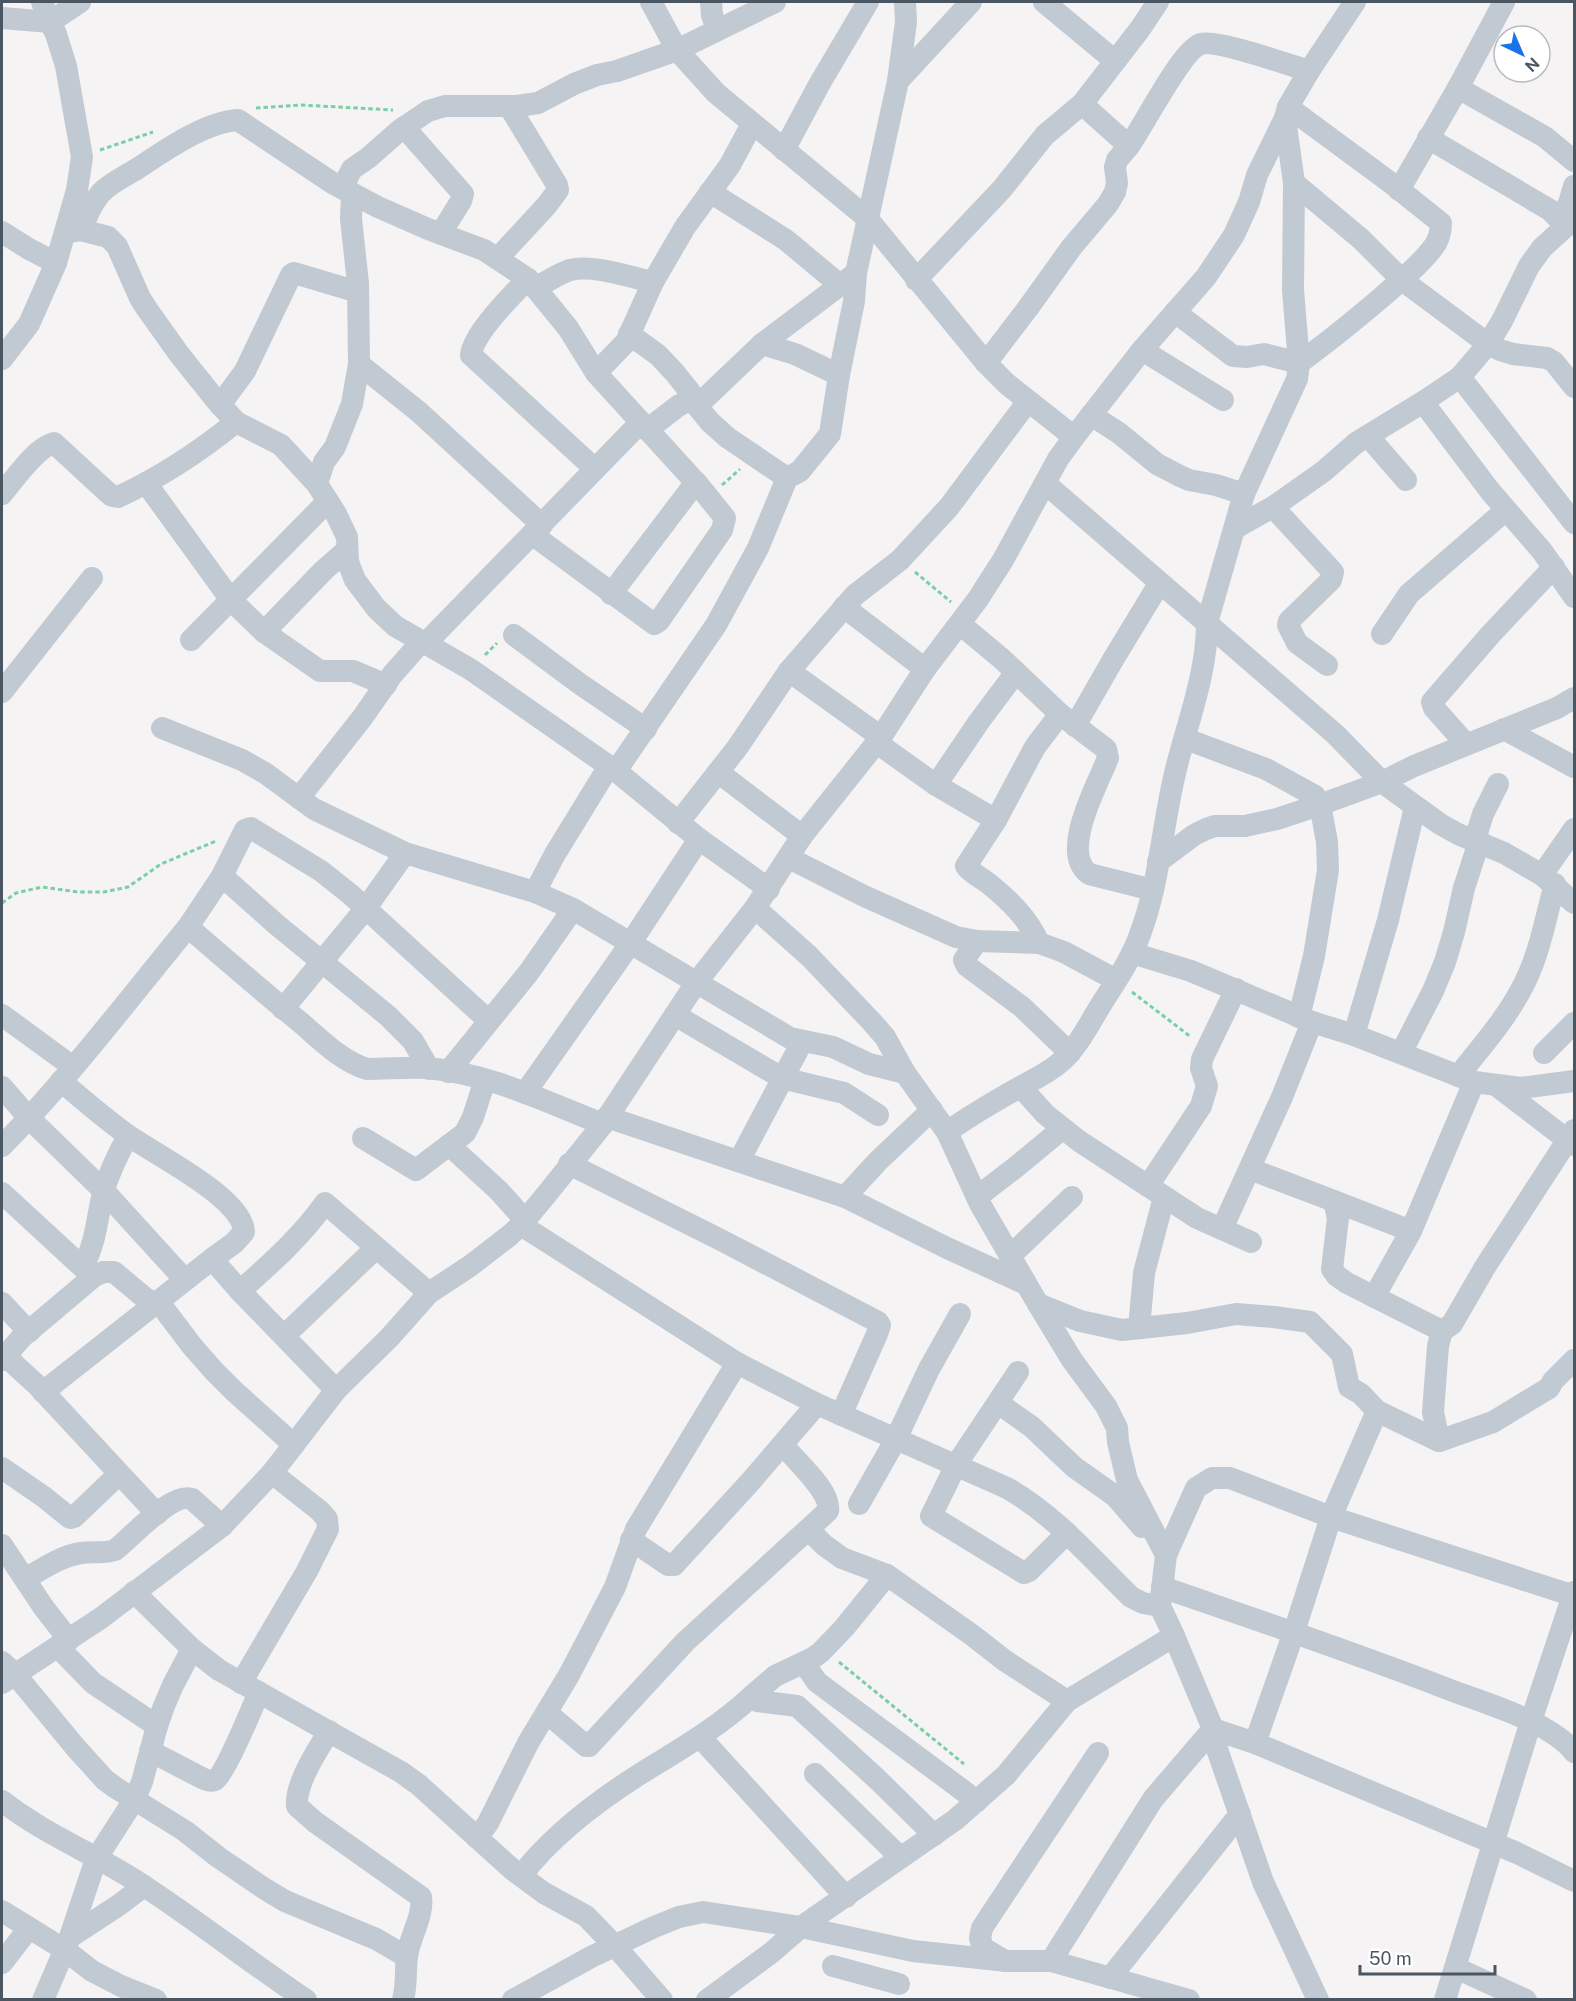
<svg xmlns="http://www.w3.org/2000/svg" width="1576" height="2001" font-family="'Public Sans',sans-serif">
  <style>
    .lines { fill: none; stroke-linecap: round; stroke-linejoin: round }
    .path { stroke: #7ad0a6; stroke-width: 3; stroke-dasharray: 4.5 3; stroke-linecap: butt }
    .minor { stroke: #c1cad2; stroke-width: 22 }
  </style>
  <rect width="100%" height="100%" fill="#f5f3f3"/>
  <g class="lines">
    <!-- path -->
    <g class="path">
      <polyline points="256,108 301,105 393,110"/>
      <polyline points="100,150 153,132"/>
      <polyline points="722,485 740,469"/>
      <polyline points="915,572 951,602"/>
      <polyline points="485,655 497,643"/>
      <polyline points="2,903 16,893 42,887 78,892 104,892 128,887 161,864 216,841"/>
      <polyline points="1132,992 1191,1037"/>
      <polyline points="839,1662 964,1764"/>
    </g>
    <!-- minor -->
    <g class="minor">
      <polyline points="651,2 677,50 716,93 867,218 986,363 1007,384 1074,437"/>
      <polyline points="711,2 712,15 717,30"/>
      <polyline points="1044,2 1115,61"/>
      <polyline points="2,18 50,22 80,2"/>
      <polyline points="898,81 971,2"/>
      <polyline points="1458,88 1545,137 1574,161"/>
      <path d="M 1082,104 L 1129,146 C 1143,127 1182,49 1201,44 C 1217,39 1289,65 1309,71"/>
      <polyline points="404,127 463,194 461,201 441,233"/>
      <polyline points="1428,138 1550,210 1566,226"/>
      <polyline points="784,150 820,83 868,2"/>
      <polyline points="1294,183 1361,239 1402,280 1488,344 1500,350 1513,354 1547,358 1554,362 1574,387"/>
      <polyline points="342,188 352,169 368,158 400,130 428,111 445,106 517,106 538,103 574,84 597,75 617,71 677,50 775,2"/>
      <polyline points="1399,190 1458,88 1504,2"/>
      <polyline points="710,192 786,240 840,285"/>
      <polyline points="1560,220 1569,203 1574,186"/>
      <path d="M 81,230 C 87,216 93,200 104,190 C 113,182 125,176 135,170 C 163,152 204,122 238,120 L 334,184 L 378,207 L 428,229 L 484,250 L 528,279 L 568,328 L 596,373 L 700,487 L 725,518 L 722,530 L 659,621 L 654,624 L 533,535"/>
      <polyline points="2,232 29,249 56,263"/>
      <polyline points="67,232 81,230 108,237 117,246 140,298 147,309 179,354 215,399 236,422 281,445 317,484 336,514 347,537 348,562 355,580 376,608 395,626 470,669 616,771 699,839 769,889"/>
      <polyline points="498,258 547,205 558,190 557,185 509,106"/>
      <path d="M 528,279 C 512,295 473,334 471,355 L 595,469"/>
      <polyline points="916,280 1002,189 1045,135 1082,104 1140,29 1158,2"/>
      <path d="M 536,287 C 547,282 558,274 570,270 C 593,264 630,277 653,282"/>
      <path d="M 1175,312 L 1233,356 L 1247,357 L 1264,354 L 1299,363 C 1328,342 1355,320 1382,297 C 1399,282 1418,267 1432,249 C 1438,242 1441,232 1441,223 L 1391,183 L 1288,107"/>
      <polyline points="629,334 658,355 675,373 690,392 697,406 710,422 728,438 787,478"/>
      <polyline points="762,344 795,354 839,375"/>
      <polyline points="1142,350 1223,400"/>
      <polyline points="2,359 29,324 56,263 77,190 82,157 66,66 56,34 50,22 42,2"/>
      <polyline points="986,363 1028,308 1071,248 1108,204 1115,192 1117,183 1115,167 1117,160 1129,146"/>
      <polyline points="359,364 419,412 542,525"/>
      <polyline points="596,373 626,342 653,282 685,227 730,165 752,124"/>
      <polyline points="1460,377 1574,523"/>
      <polyline points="1423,402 1490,491 1542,551 1574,597"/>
      <polyline points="220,405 245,371 291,275 294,273 358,292"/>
      <polyline points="697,406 762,344 856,273"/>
      <polyline points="1091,415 1119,433 1157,464 1180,476 1189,480 1216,485 1244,494"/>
      <polyline points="647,430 678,406 693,398"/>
      <polyline points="1368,436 1406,480"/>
      <polyline points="146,483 231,600 264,632 320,671 353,671 386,685"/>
      <polyline points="317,484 324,462 335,447 352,404 359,364 358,283 351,219 352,193"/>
      <polyline points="1046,484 1335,734 1382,782 1440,824 1458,834 1504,853 1542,875 1574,903"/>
      <path d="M 2,494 C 14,480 36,447 54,443 L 106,491 L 112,496 L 118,497 C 161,477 199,452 236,422"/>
      <polyline points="1273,507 1333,572 1331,580 1289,621 1288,625 1297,643 1327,665"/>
      <polyline points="1235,528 1273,507 1324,471 1356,443 1423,402 1460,377 1488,344 1502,321 1529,266 1542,248 1574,219"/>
      <polyline points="611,594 696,482"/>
      <polyline points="844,607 925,669"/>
      <path d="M 960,624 L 1002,659 L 1060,714 L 1106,749 L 1108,758 C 1098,784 1059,852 1089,874 L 1153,890"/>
      <polyline points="264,632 324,570 347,550"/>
      <polyline points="1382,634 1409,594 1506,510"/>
      <polyline points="514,635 580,684 646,729"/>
      <polyline points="191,640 328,501"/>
      <polyline points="425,644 641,422"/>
      <polyline points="789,671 881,737"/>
      <polyline points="2,692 92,578"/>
      <polyline points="1075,726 1114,658 1159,584"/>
      <polyline points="162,728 242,760 265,773 314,809 405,853 535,892 573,909 790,1038 833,1047 869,1064 905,1073"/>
      <polyline points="1504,729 1574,767"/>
      <polyline points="1186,739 1266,769 1315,796 1320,804 1327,842 1328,870 1314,956 1299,1017"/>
      <polyline points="877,743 936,785 996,820"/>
      <polyline points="1466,744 1434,708 1432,702 1490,635 1554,567"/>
      <polyline points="616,771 716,625 758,548 787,478 800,471 830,434 839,375 854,301 856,273 898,81 906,22 905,2"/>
      <polyline points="718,772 802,836"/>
      <polyline points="936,785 978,723 1016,672"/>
      <polyline points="299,798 362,718 392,675 421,642"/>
      <polyline points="678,823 737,748 789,671 855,595 900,560 949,507 1028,401"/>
      <polyline points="789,858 864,896 956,937 977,941 1039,943 1064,952 1116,980"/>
      <polyline points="1158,862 1194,835 1206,829 1215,826 1245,826 1277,819 1325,803 1382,782 1414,766 1557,708 1574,698"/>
      <polyline points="1542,875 1574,829"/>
      <polyline points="222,876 277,925 388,1016 413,1041 429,1069"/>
      <polyline points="535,892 555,854 609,766"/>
      <polyline points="755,908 809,956 871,1021 885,1037 905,1073 947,1132 980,1204 1038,1304 1072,1360 1106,1406 1117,1428 1118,1442 1127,1480 1166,1555"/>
      <polyline points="188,927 222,876 245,830 251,828 321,871 350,894 489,1021"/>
      <polyline points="977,941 964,960 967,966 1022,1007 1070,1053"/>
      <path d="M 1039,943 C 1028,918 1009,900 988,883 C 980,877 971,873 966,866 L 996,820 L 1035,747 L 1060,714"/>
      <polyline points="1132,953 1191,971 1312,1022 1354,1035 1474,1082 1521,1088 1574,1081"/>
      <polyline points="283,1009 366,908 405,853"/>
      <polyline points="2,1015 73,1067"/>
      <polyline points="675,1015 782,1078 844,1093 878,1115"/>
      <polyline points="1354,1035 1388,920 1415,807"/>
      <polyline points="1401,1053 1433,991 1445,962 1454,932 1464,888 1479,842 1477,833 1483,814 1498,784"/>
      <polyline points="1544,1053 1574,1023"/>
      <polyline points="448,1072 529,972 573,909"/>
      <path d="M 1458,1076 C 1482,1046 1508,1017 1525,982 C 1540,952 1546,916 1555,884"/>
      <path d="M 61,1081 C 83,1100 105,1119 129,1136 C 156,1155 243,1198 244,1232 L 234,1243 L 212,1259"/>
      <polyline points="1497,1086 1574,1145"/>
      <polyline points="2,1087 29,1118 104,1191 185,1280"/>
      <polyline points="1021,1087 1045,1114 1079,1141 1197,1218 1251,1242"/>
      <polyline points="525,1093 630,944 699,839"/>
      <polyline points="607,1117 845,1197 947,1248 1026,1284"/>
      <path d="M 947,1132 C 968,1117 990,1104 1013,1091 C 1030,1081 1048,1074 1063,1060 C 1078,1046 1088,1026 1099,1008 C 1113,985 1130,962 1139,937 C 1160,883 1162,825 1176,769 C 1188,721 1207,673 1207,623 L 1244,494 L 1297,379 L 1299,363 L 1293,290 L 1294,183 L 1285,118"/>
      <polyline points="363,1138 416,1170 465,1133 473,1117 485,1080"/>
      <polyline points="449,1145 499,1191 525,1220"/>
      <path d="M 2,1146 C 69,1078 127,1001 188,927 C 225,959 262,991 300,1022 C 320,1039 341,1061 367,1069 C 387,1069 407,1067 427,1068 C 488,1073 546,1102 603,1124"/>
      <polyline points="739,1161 802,1042"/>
      <polyline points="569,1164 719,1239 878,1322 880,1325 877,1334 841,1415"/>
      <polyline points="1250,1169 1334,1201 1338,1218 1332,1269 1337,1276 1347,1283 1442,1331"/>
      <polyline points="1148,1186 1201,1106 1207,1086 1201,1068 1202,1059 1236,989"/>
      <polyline points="2,1193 91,1275"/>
      <polyline points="845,1197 878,1161 932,1110"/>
      <polyline points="977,1197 1016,1167 1062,1129"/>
      <polyline points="1334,1201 1411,1231"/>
      <path d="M 521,1225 L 737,1363 L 817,1404 L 1007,1488 C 1056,1516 1091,1558 1131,1597 L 1143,1603 L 1160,1606"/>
      <polyline points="1222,1229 1282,1097 1312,1022"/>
      <polyline points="1010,1256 1072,1197"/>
      <path d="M 83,1266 C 96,1244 97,1217 103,1193 C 109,1172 118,1154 128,1136"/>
      <path d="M 240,1291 C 270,1264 301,1237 325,1203 L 429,1293"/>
      <polyline points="1374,1297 1411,1231 1474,1082"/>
      <polyline points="2,1303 29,1332"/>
      <polyline points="1038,1304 1080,1321 1122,1330 1187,1323 1236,1314 1274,1317 1310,1322 1342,1354 1349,1387 1361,1394 1377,1411 1439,1441 1493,1422 1549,1388 1553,1381 1574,1360"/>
      <polyline points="1139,1328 1144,1273 1164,1197"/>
      <polyline points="284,1336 376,1248"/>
      <polyline points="2,1353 38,1386 157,1514"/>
      <polyline points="2,1360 22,1337 93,1277 103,1272 114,1272 145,1298 164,1309 192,1346 214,1371 234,1391 294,1445"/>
      <polyline points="1018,1372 956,1465 931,1516 1024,1573 1029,1571 1067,1533"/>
      <polyline points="43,1392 212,1259 240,1291 336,1390"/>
      <polyline points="998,1403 1032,1427 1074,1467 1115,1496 1142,1527"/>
      <polyline points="1377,1411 1331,1517 1574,1596"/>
      <polyline points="1439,1441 1433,1412 1438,1346 1442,1331 1452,1324 1485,1267 1574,1130"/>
      <polyline points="2,1468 44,1497 70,1518 74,1517 119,1474"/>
      <polyline points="859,1504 896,1439 929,1369 960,1314"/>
      <polyline points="809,1530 824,1545 842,1558 887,1575 972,1635 1004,1660 1067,1701"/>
      <polyline points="631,1540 668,1565 674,1565 751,1481 817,1404"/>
      <polyline points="2,1545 44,1608 69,1640"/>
      <path d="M 25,1579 C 42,1569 61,1556 81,1553 C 93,1551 104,1554 115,1550 C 131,1538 172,1491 192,1499 L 222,1526"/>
      <path d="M 1162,1587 C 1257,1620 1352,1652 1445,1688 C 1483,1703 1550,1721 1574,1752"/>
      <polyline points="134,1592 192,1649 219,1670 401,1772 419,1785 513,1870 544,1893 586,1916 615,1946 662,2000"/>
      <polyline points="58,1647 93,1683 157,1726"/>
      <polyline points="2,1662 15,1674 76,1748 105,1780 116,1788 185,1831 218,1857 265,1889 285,1901 376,1939 407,1957"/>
      <polyline points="804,1663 817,1682 977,1801"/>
      <polyline points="2,1683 101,1618 222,1526 272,1473 336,1390 389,1338 429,1293 470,1266 509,1236 521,1225 546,1195 603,1124 696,983 755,908 802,836 881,737 925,669 978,599 1003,560 1058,459 1074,437 1142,350 1206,277 1234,235 1249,202 1257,175 1285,118 1288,107 1309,71 1355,2"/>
      <polyline points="241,1683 307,1571 328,1529 327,1519 320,1511 272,1473"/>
      <polyline points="753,1695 775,1676 813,1658 821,1652 844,1628 887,1575"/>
      <path d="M 547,1713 L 586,1746 L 589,1746 L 685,1642 L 828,1511 C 832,1492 795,1460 783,1445"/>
      <path d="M 329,1731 C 318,1750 295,1783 297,1806 L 315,1822 L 421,1897 C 424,1917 409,1937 407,1957 C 405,1972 407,1984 403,2000"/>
      <polyline points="700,1737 846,1897"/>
      <path d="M 150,1751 L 202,1778 C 206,1780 211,1782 215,1780 C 225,1774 253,1706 259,1692"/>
      <polyline points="815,1774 900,1857"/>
      <path d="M 2,1801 C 45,1835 98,1855 144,1886 C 199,1922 251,1963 306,2000"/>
      <polyline points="477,1838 488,1823 528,1743 569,1675 615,1587 636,1529 737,1363"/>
      <path d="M 521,1876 C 552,1835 596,1802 640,1774 C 679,1750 719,1727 753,1695 L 757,1701 L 797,1706 L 877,1779 L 934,1835"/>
      <polyline points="2,1911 65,1950 92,1971 121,1986 156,2000"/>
      <polyline points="70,1937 119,1905 144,1886"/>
      <polyline points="1005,1961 983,1948 980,1938 982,1928 1098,1753"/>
      <polyline points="1051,1961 1153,1799 1213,1729 1255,1743"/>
      <polyline points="2,1963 29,1928"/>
      <polyline points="833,1966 899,1984"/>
      <polyline points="1456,1968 1526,2000"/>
      <polyline points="1110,1978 1240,1814"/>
      <polyline points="43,2000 70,1937 96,1859 134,1800 142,1782 157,1726 164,1706 173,1685 192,1649"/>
      <polyline points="513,2000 591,1957 654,1927 679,1917 703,1912 801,1927 913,1951 1007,1961 1051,1961 1189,2000"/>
      <polyline points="707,2000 771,1953 801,1927 955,1820 1006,1775 1067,1701 1174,1636"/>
      <polyline points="1318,2000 1263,1882 1218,1752 1213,1729 1174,1636 1160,1606 1166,1555 1196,1488 1212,1478 1230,1478 1331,1517 1294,1632 1255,1743 1517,1853 1574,1881"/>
      <polyline points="1445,2000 1531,1721 1574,1592"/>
    </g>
  </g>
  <!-- border -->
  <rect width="1576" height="2001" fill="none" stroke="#4a5661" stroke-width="6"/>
  <!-- north arrow -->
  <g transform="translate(1522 54) rotate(136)"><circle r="28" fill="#ffffff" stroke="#b7bbc0" stroke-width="1.5"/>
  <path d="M0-4.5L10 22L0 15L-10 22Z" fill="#1a73e8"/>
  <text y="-9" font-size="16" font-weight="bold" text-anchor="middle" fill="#4a5661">N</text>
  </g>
  <!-- scale -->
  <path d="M1360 1965v9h135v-9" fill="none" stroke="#4a5661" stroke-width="3"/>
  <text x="1369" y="1965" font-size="18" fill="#4a5661" stroke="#ffffff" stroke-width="4.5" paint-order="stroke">50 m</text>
</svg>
